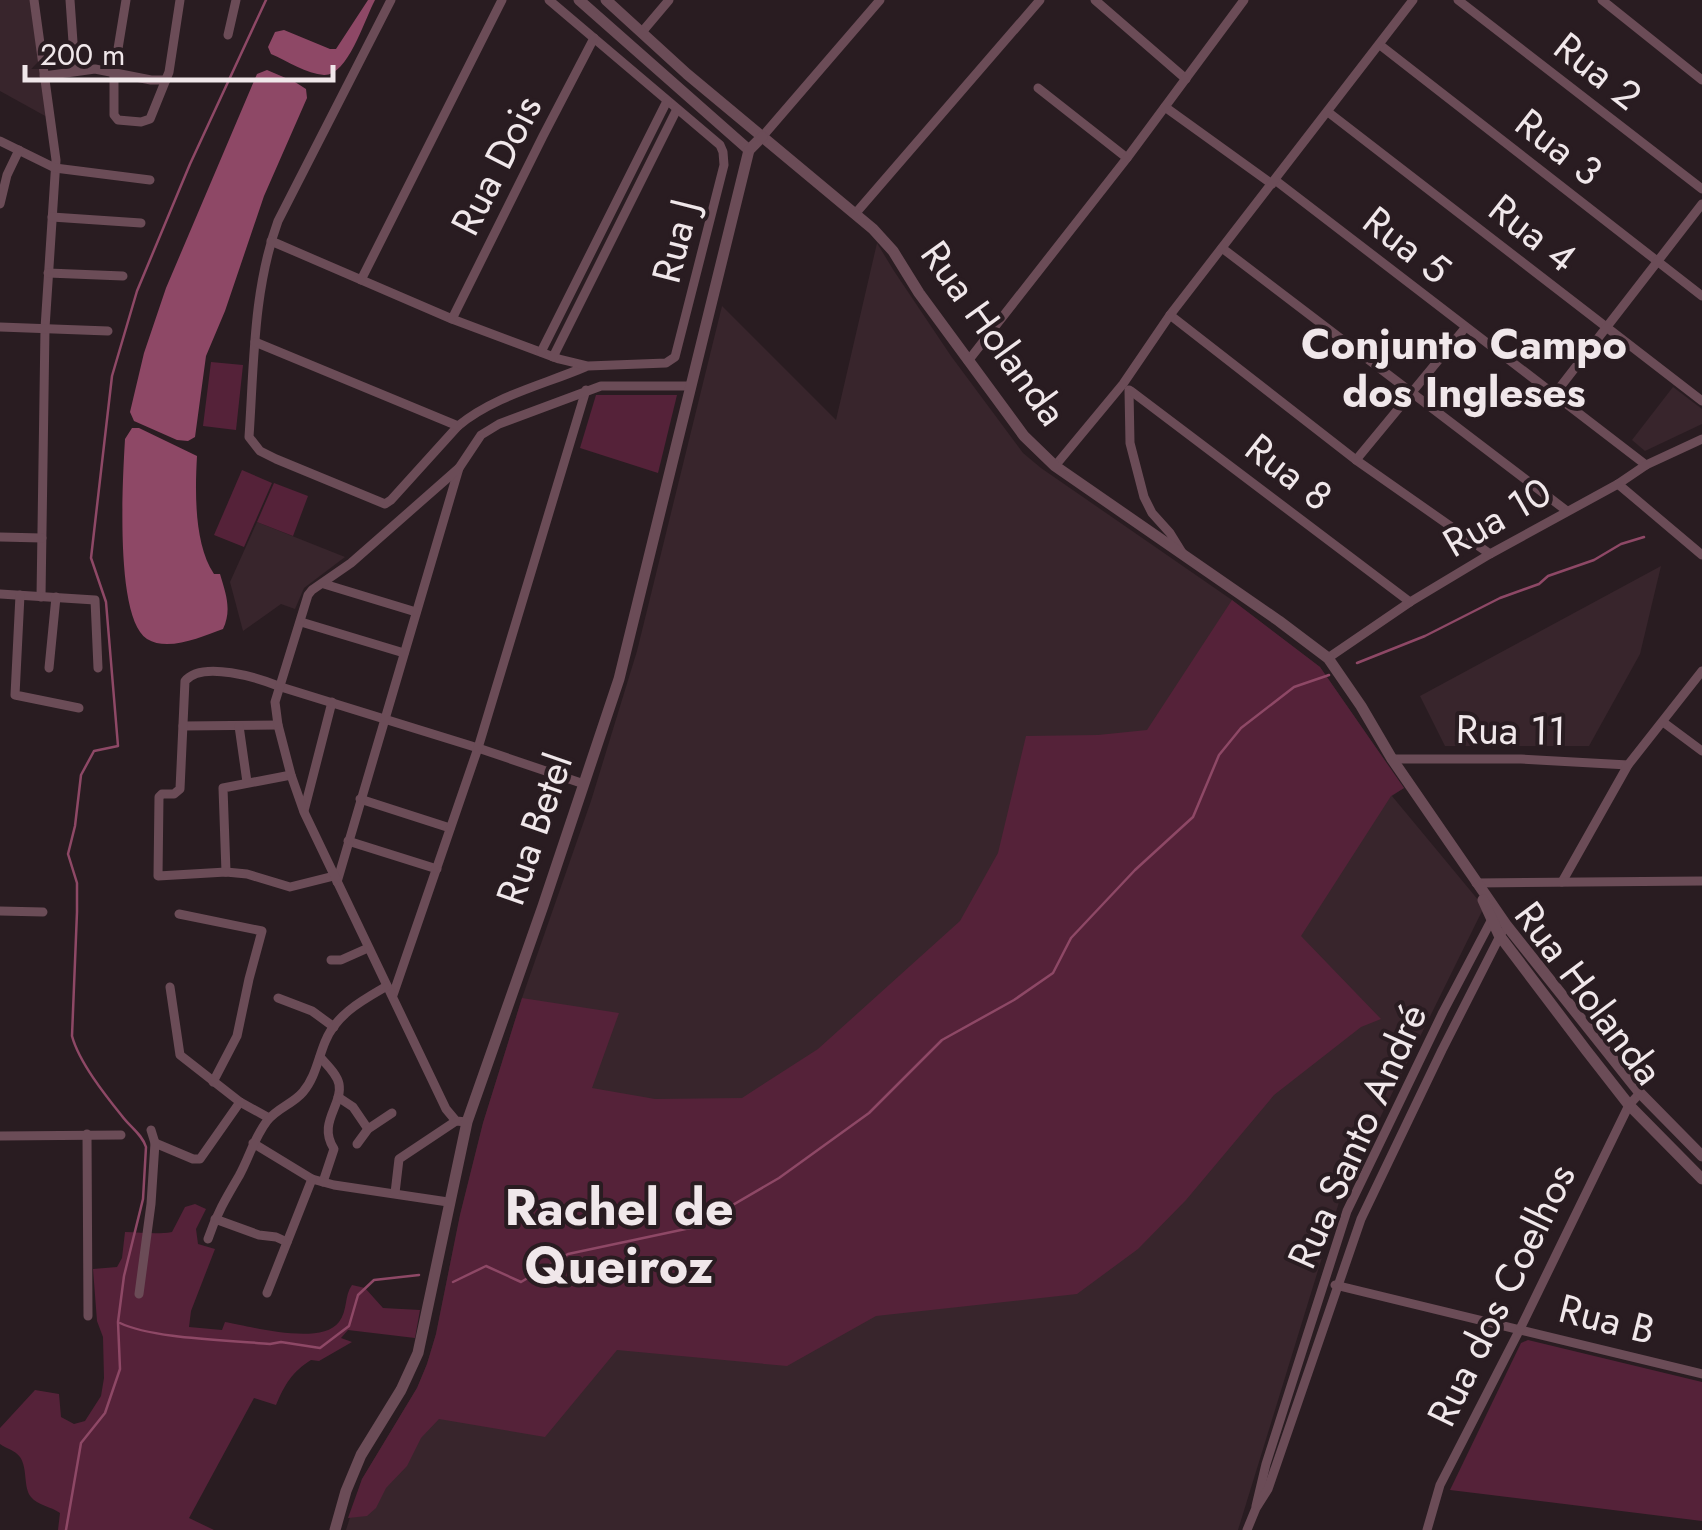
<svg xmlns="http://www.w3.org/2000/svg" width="1702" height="1530" font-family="Jost,sans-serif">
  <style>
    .built { fill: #38252c }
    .green { fill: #552239 }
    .water { fill: #8e4866 }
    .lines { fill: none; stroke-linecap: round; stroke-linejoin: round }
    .stream { stroke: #8e4866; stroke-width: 2.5 }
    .minor { stroke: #6b4c57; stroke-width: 9 }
    .tertiary { stroke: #6b4c57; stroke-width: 11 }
    .labels { text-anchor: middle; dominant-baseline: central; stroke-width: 8; stroke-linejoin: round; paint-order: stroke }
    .street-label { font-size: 40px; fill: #f0e7ea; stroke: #291c21 }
    .neighbourhood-label { font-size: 42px; font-weight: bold; fill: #f0e7ea; stroke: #291c21 }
    .district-label { font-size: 50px; font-weight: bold; fill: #f0e7ea; stroke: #291c21 }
  </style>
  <rect width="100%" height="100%" fill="#291c21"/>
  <!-- built -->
  <g class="built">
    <polygon points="0,0 30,0 47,117 0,91"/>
    <polygon points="877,243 894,271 951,356 1023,453 1041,468 1232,600 1320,667 1404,788 1392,796 1484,907 1340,1199 1238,1530 346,1530 362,1479 417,1388 427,1364 436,1334 460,1215 483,1123 522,998 591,801 637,651 722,306 836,420"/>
    <polygon points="1673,387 1702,409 1702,424 1645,451 1632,440"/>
    <polygon points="257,522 345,557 304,588 295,609 281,604 243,631 230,582"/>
    <polygon points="1661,566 1640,654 1589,746 1445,746 1420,696"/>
  </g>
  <!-- green -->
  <g class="green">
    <polygon points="211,362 243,365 236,430 203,426"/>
    <polygon points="596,395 677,395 658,473 580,448"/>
    <polygon points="242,470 272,483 244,547 214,535"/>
    <polygon points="274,483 308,496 293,536 257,522"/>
    <polygon points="1232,600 1320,667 1404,788 1391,796 1301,936 1381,1019 1361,1027 1274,1095 1186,1200 1138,1249 1077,1294 876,1316 787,1366 617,1350 545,1437 439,1419 421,1438 407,1466 386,1488 376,1508 367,1516 348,1518 362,1479 417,1388 427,1364 436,1334 460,1215 483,1123 522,998 619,1013 592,1088 655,1099 742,1098 818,1049 960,921 998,853 1026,736 1098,735 1147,730"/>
    <path d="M 195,1204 L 206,1209 L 196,1229 L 198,1244 L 215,1249 L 191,1311 L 189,1327 L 222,1330 L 225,1322 C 253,1327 321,1346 339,1322 C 348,1310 344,1296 352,1285 L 365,1288 L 383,1308 L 420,1310 L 415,1338 L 348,1330 L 341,1338 L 352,1342 L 319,1361 L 311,1360 C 292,1372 285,1384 276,1405 L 254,1398 L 189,1518 L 214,1530 L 58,1530 L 60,1513 C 52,1507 37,1505 31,1497 C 23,1487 28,1469 20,1457 C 15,1450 7,1449 0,1444 L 0,1428 L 35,1390 L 59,1394 L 61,1417 L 74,1424 L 85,1421 L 101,1396 L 104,1378 L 103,1337 L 97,1321 L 93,1269 L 117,1267 L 122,1258 L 125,1232 C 141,1232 155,1235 172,1232 L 185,1207 Z"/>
    <polygon points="1528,1340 1702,1382 1702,1521 1450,1490 1521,1343"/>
  </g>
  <!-- water -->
  <g class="water">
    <path d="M 368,0 L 375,0 L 373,4 C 364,22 347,76 324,75 C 307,74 287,61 271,54 L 268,47 L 275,32 L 284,30 L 330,49 L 336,49 Z"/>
    <polygon points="267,70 295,82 306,89 307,98 264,196 225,311 206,356 195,437 188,441 177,440 134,421 130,412 144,353 166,288 257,74"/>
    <path d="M 132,428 L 139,428 L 197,456 C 195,492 194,544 214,574 L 220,574 C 226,594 232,610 223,629 C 201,637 168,652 147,639 C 114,618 123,476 125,439 Z"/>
  </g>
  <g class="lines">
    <!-- stream -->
    <g class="stream">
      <polyline points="1357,663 1425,636 1500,598 1539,584 1548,576 1594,560 1621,544 1644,537"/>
      <polyline points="453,1282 486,1266 521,1282 568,1254 695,1227 779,1178 869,1113 942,1040 1014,1000 1053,973 1071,938 1135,870 1193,817 1219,755 1241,728 1294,687 1329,675"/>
      <path d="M 120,1323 C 153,1339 231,1340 270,1344 L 281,1342 L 320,1348 L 349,1326 L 358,1295 L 374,1280 L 419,1275"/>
      <path d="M 66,1530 L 81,1443 L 105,1413 L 120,1369 L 118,1322 L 124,1276 L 143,1199 L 146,1147 C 142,1134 130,1127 122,1116 C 105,1095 79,1062 72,1036 L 77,912 L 77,883 L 68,854 L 75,826 L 81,775 L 94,751 L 118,746 L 106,602 L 91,558 L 112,376 L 137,291 L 190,164 L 266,0"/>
    </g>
    <!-- minor -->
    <g class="minor">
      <polyline points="34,0 56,160 45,328 41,597"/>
      <polyline points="70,0 75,70"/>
      <polyline points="126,0 114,73 114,115 118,120 141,122 150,119 169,72 180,0"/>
      <path d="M 391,0 L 278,221 C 253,290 254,364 249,437 L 260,451 L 276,459 L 385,504 L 391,500 L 458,426 C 494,396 543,385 585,367"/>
      <polyline points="1095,0 1186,79"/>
      <polyline points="1458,0 1702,189"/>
      <polyline points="1602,0 1702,80"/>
      <polyline points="642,32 669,0"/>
      <polyline points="228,35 236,0"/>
      <polyline points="1380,45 1702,296"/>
      <polyline points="44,76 95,69 151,80 166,80"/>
      <polyline points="1038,88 1127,158"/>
      <polyline points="1165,107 1272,184"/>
      <polyline points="1328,112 1702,401"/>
      <polyline points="762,137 880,0"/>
      <polyline points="0,141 55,168 150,180"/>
      <polyline points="1275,180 1646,465"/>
      <polyline points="0,204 7,175 19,150"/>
      <polyline points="855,214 1040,0"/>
      <polyline points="52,217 141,223"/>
      <polyline points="271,241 452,319 559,359 588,366 666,363 675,357 724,165 723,152 720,145 549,0"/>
      <polyline points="1222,248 1567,511"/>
      <polyline points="48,273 123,276"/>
      <polyline points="361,280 502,0"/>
      <polyline points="1170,315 1356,460 1490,554"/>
      <polyline points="452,319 543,136 594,38"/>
      <polyline points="0,327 108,331"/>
      <polyline points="255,342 458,426"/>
      <polyline points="541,352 667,101"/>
      <polyline points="553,357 677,109"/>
      <polyline points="968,361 1127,158 1244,0"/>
      <polyline points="1129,390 1130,443 1144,497 1152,513 1170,533 1183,554"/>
      <polyline points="1131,391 1410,602"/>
      <polyline points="1554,395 1702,204"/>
      <polyline points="1356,460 1465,328"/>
      <polyline points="1055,466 1123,384 1170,315 1413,0"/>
      <polyline points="1618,484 1702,555"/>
      <polyline points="0,537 42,538"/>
      <polyline points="324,584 416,612"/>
      <polyline points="0,594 95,600 98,668"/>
      <polyline points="20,595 15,695 79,708"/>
      <polyline points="301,622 404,653"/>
      <polyline points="1328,658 1410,602 1490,554 1618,484 1646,465 1702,439"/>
      <polyline points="49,668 56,597"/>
      <polyline points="1663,722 1702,751"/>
      <polyline points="183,726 278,725"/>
      <polyline points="239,726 247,782"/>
      <polyline points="1392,759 1521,759 1628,765"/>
      <polyline points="360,799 450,828"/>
      <polyline points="304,811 332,702"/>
      <polyline points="348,841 437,869"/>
      <polyline points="226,872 223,788 291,775"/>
      <path d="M 334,876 L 290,887 L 247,874 L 226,872 L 158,876 L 159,797 L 162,794 L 174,794 L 180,789 L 185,681 C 202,660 259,678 281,687 L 478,748 L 584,784"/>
      <polyline points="337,882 459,468"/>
      <polyline points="1562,882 1628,765 1702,671"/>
      <polyline points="1476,883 1702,881"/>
      <polyline points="0,911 43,912"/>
      <polyline points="179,914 262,931 249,979 237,1036 213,1082"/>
      <polyline points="331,960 341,960 368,948"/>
      <polyline points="170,987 180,1055 240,1102 269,1118"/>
      <polyline points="393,995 478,748 586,390"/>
      <polyline points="278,998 312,1011 334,1027"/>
      <path d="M 320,1057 C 326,1064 337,1074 339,1084 C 343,1105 317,1123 334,1149 L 323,1182"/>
      <polyline points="338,1097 353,1107 368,1129"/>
      <polyline points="467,1122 456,1121 446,1109 304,812 291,775 278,725 275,702 308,595 312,590 351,563 459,468 481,435 499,424 601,386 691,386"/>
      <polyline points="87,1134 88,1316"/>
      <polyline points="0,1136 121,1135"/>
      <polyline points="155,1143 193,1159 200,1159 240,1102"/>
      <polyline points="253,1143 312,1179 334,1185 448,1202"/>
      <polyline points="357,1144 368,1129 392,1113"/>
      <polyline points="395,1193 399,1159 456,1121"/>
      <polyline points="215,1219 259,1235 276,1237 287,1242"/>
      <path d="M 208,1239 C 216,1215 226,1198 239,1176 C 249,1158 254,1138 267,1121 C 277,1108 293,1104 303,1092 C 315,1078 318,1059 325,1042 C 336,1014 363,1000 387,986"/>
      <polyline points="1335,1285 1702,1374"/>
      <polyline points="267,1293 312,1179"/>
      <polyline points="139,1294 151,1204 155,1143 151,1130"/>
      <polyline points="1256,1506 1266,1464 1347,1211 1443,1012 1492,919"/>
      <polyline points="1247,1530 1256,1508 1268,1489 1361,1219 1442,1050 1502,932"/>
      <polyline points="1427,1530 1440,1485 1520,1329 1629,1105 1640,1093"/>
    </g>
    <!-- tertiary -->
    <g class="tertiary">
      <polyline points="579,0 749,150"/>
      <polyline points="606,0 687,74 873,229 893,251 919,293 1024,436 1055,466 1279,621 1328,658 1361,706 1392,759 1507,926 1640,1093 1702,1156"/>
      <polyline points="1483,900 1499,935 1586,1050 1629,1105 1702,1179"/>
      <polyline points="335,1530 346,1491 361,1455 401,1390 418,1353 467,1122 543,906 619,679 749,150 762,137"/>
    </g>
  </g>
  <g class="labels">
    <!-- street labels -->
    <g class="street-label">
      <text transform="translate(1598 71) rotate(38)">Rua 2</text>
      <text transform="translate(1559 147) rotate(38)">Rua 3</text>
      <text transform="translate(496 165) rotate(-63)">Rua Dois</text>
      <text transform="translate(1533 233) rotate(38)">Rua 4</text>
      <text transform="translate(675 241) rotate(-76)">Rua J</text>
      <text transform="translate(1407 245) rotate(38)">Rua 5</text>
      <text transform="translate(994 333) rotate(54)">Rua Holanda</text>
      <text transform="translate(1289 472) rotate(38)">Rua 8</text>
      <text transform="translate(1497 517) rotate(-30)">Rua 10</text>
      <text transform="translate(1511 730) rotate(1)">Rua 11</text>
      <text transform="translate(534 829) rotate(-71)">Rua Betel</text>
      <text transform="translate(1589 993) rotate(53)">Rua Holanda</text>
      <text transform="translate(1357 1136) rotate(-66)">Rua Santo André</text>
      <text transform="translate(1501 1295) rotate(-64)">Rua dos Coelhos</text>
      <text transform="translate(1607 1319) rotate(14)">Rua B</text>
    </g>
    <!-- neighbourhood labels -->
    <g class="neighbourhood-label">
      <text x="1464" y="344">Conjunto Campo<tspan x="1464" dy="48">dos Ingleses</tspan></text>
    </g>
    <!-- district labels -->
    <g class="district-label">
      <text x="619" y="1207">Rachel de<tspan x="619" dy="58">Queiroz</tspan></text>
    </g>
  </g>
  <!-- scale -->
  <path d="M25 65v15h308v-15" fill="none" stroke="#f0e7ea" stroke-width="5"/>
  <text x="40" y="65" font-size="30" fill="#f0e7ea" stroke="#291c21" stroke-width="8" paint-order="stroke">200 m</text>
</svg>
